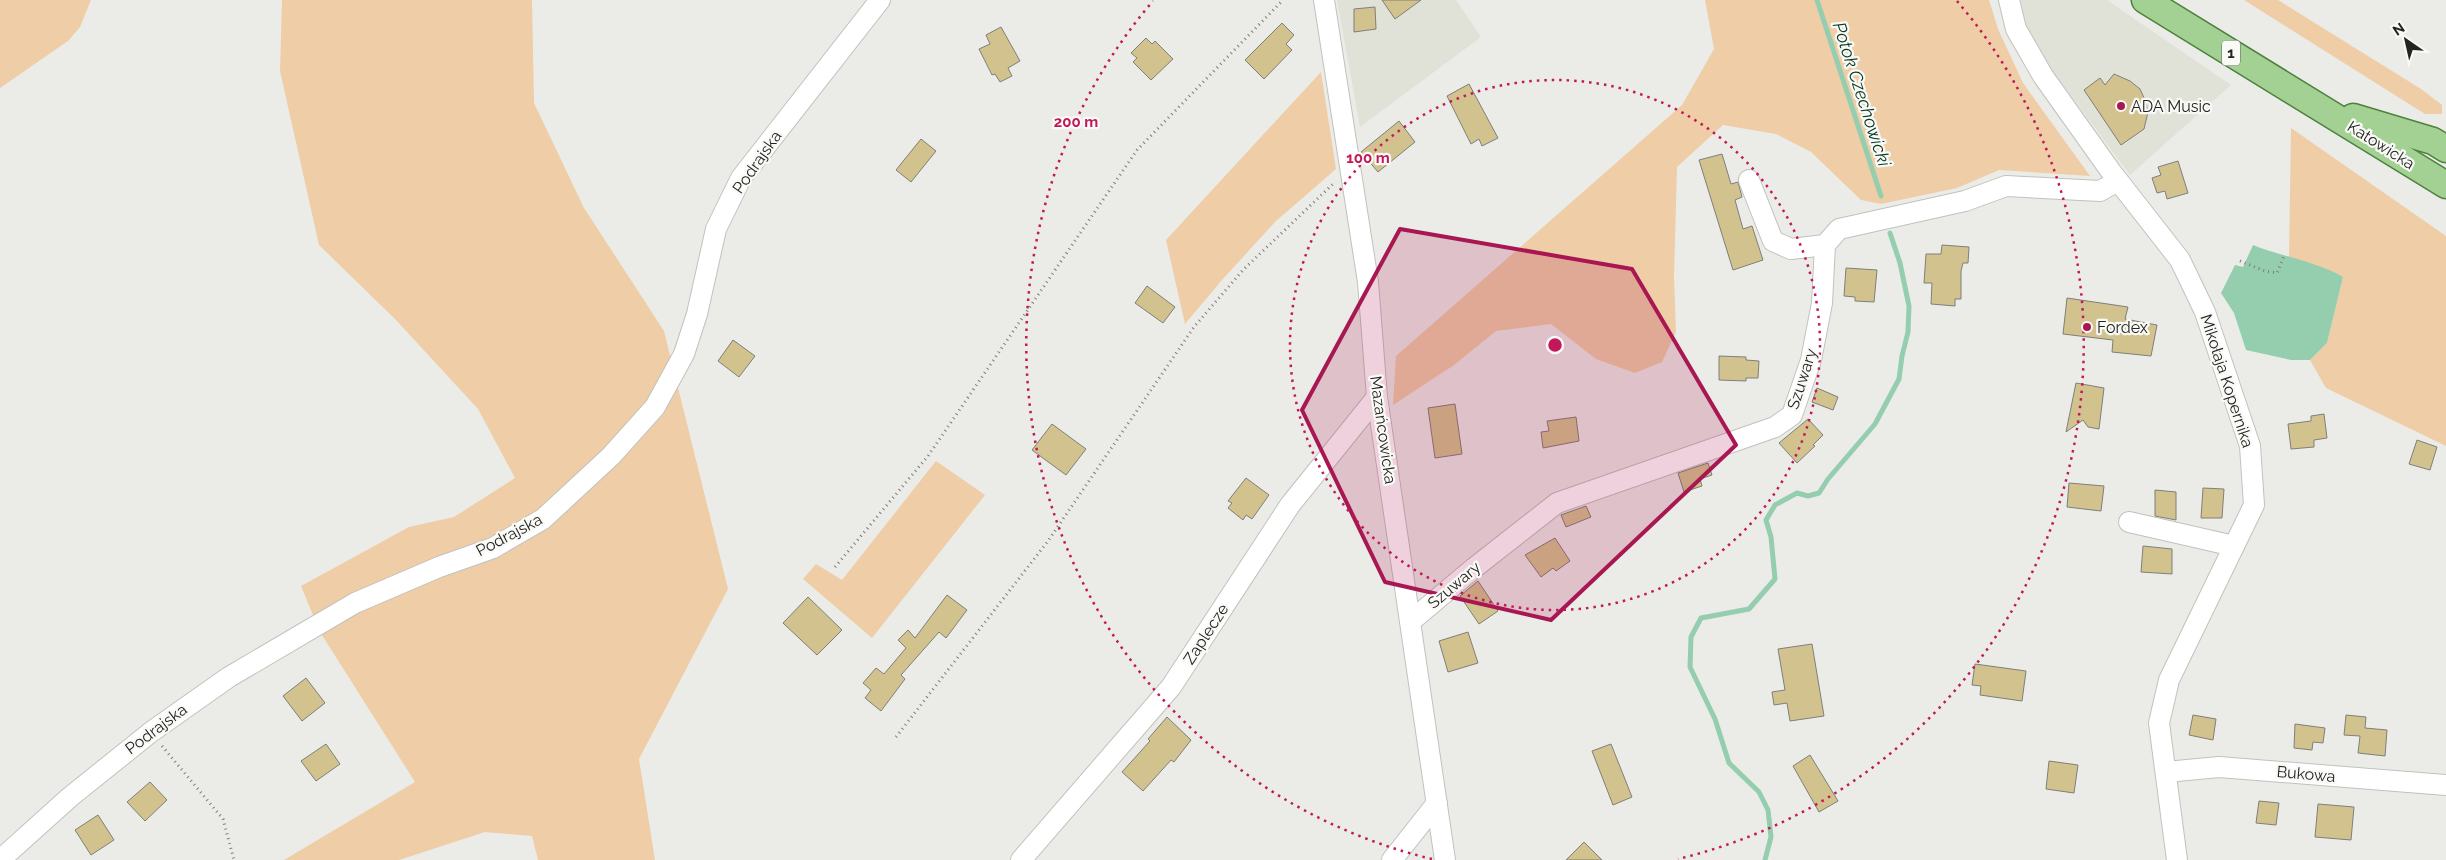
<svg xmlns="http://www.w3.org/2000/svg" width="2446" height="860" font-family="Raleway,sans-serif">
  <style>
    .built { fill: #e0e2d7 }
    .green { fill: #eecda7 }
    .water { fill: #95cdaf }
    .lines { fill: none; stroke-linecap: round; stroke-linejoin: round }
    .stream { stroke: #95cdaf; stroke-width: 5 }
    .building { fill: #d2c38e; stroke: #7f7e7b }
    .minor-casing { stroke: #c1c2be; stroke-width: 22 }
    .major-casing { stroke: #4e813d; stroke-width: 29 }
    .path { stroke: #7d7e7b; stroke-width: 3; stroke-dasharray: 1 4; stroke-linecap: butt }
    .minor { stroke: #fff; stroke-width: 20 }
    .major { stroke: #a3d194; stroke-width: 26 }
    .marked { fill: #a81752; fill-opacity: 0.2; stroke: #a81752; stroke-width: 4; stroke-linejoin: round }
    .ring { fill: none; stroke: #c2185b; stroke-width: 2.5; stroke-dasharray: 2.5 5 }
    .poi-dot { fill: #a81752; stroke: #f9faf6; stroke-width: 2 }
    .labels { text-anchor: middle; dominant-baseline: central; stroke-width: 4.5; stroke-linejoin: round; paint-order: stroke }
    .shield { fill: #f9faf6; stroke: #636462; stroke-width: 1 }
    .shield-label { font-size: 15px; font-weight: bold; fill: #232422 }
    .poi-label { font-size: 16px; fill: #232422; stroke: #f9faf6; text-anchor: start }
    .street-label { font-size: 16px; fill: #232422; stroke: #f9faf6 }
    .water-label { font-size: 18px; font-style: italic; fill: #0a3926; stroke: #f9faf6 }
    .centre { fill: #c2185b; stroke: #f9faf6; stroke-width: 2.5 }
    .ring-label { font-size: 15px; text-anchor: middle; font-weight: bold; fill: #c2185b; stroke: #f9faf6; stroke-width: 4.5; stroke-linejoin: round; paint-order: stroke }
  </style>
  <rect width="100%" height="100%" fill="#ebece8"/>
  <!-- built -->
  <g class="built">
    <polygon points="1337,0 1456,0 1481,37 1360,127"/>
    <polygon points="2020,0 2107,0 2231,85 2130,175 2049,66 2026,25"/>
  </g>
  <!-- green -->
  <g class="green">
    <polygon points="0,0 91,0 80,27 68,41 0,88"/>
    <polygon points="282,0 532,0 534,103 584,208 664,331 728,589 639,759 655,860 538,860 532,836 485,832 399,860 284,860 415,782 320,632 301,586 409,527 454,517 515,478 478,409 396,320 319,245 280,71"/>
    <polygon points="1705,0 1989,0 1998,29 2023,83 2090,176 1999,170 1957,188 1881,204 1861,200 1811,152 1776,134 1723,125 1677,167 1674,277 1676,332 1662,362 1635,373 1596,359 1551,324 1496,331 1454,365 1393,405 1396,356 1682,105 1714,49"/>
    <polygon points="2244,0 2278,0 2421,89 2442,105 2442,114 2425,114"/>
    <polygon points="1321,72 1336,169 1276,221 1222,280 1185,324 1166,240"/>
    <polygon points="2291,128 2446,236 2446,446 2326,388 2310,360 2327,343 2343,277 2289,258"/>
    <polygon points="936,461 985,495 872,638 803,579 816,564 842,580"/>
  </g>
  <!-- water -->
  <path class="water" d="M 2253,245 C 2283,257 2315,261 2343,277 L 2327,343 L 2310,360 L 2291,360 L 2246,350 L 2234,313 L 2221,293 L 2235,265 L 2243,267 Z"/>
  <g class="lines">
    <!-- stream -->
    <g class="stream">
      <polyline points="1817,0 1881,196"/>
      <polyline points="1765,860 1771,837 1768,810 1759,792 1729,763 1715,719 1690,667 1691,637 1701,618 1749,609 1775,579 1771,537 1766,520 1775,505 1797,493 1808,496 1819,493 1828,479 1875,424 1899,379 1902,356 1908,332 1909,306 1900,263 1890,233"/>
    </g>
  </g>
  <!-- building -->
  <g class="building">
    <polygon points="1382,0 1421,0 1395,19"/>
    <polygon points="1375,7 1376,29 1354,32 1354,9"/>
    <polygon points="1282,23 1294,35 1286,44 1292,50 1264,79 1245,60"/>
    <polygon points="1001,27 1020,61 1008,68 1012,76 1000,82 995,74 992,75 979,49 990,44 986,35"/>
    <polygon points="1146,38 1152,44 1155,41 1173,59 1151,80 1133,62 1137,58 1131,53"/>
    <polygon points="2114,74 2130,81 2140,89 2145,100 2148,112 2144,129 2121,145 2084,90 2100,78 2105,85"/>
    <polygon points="1469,84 1498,138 1482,146 1479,139 1471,144 1447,96"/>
    <polygon points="1399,121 1415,142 1378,172 1361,152"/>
    <polygon points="921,139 936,151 911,182 896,170"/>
    <polygon points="1722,154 1731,184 1738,182 1742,197 1735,200 1743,229 1752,226 1763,260 1733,270 1699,160"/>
    <polygon points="2178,161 2188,193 2167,199 2165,191 2157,193 2152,178 2161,175 2158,167"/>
    <polygon points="1942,245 1969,247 1968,263 1963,263 1961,271 1961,299 1955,299 1955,306 1931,304 1932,283 1924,283 1926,254 1941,254"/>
    <polygon points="1846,268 1877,270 1874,302 1855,301 1855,297 1844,296"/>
    <polygon points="1147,286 1175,307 1163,323 1135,303"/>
    <polygon points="2067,298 2128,307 2125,319 2157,325 2151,356 2112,352 2113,340 2063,334"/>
    <polygon points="733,340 755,356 739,377 718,361"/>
    <polygon points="1719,356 1746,357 1746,360 1759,361 1758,378 1746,378 1746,381 1719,380"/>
    <polygon points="2076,383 2104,388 2099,429 2088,427 2083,420 2066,432"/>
    <polygon points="1817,388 1838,397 1833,410 1812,402"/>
    <polygon points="1455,404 1462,454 1435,458 1428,408"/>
    <polygon points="2324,414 2327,438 2314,440 2314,447 2291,449 2288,424 2311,421 2311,416"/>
    <polygon points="1576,417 1579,441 1543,448 1541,432 1549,431 1547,421"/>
    <polygon points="1808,419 1823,435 1813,445 1815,446 1797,463 1779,443"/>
    <polygon points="1052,424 1086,449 1066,475 1032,450"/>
    <polygon points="2417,440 2437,447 2430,470 2409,464"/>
    <polygon points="1708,463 1712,475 1700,479 1702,486 1684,492 1678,473"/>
    <polygon points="1246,478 1269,495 1252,519 1246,515 1243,520 1228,508 1232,503 1228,501"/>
    <polygon points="2069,483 2104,486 2101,511 2067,507"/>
    <polygon points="2203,488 2224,489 2222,518 2201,518"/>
    <polygon points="2155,490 2176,492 2176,520 2155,516"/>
    <polygon points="1586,506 1591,517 1566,527 1561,515"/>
    <polygon points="1555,538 1570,561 1556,571 1553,568 1541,577 1525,555"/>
    <polygon points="2143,546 2172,549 2172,574 2141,572"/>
    <polygon points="1478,581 1498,611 1479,624 1460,596"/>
    <polygon points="947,595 967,610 946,638 939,632 901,675 905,679 881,711 865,698 871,690 863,683 876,668 884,674 906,648 898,640 908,630 915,638"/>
    <polygon points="808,597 842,630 817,655 783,623"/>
    <polygon points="1468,632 1478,663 1448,672 1439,641"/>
    <polygon points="1812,644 1824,716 1790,721 1787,703 1774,705 1772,692 1785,690 1778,649"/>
    <polygon points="1975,664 2026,671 2022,701 1980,695 1981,686 1972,685"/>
    <polygon points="306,678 325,703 302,721 283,696"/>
    <polygon points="2193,715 2216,719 2213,740 2189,735"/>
    <polygon points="2346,715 2366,717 2365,728 2387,730 2385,756 2358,753 2360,736 2344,735"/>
    <polygon points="1167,717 1191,740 1174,762 1171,760 1143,791 1122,772 1150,741 1148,739"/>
    <polygon points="2295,724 2325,728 2323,743 2313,742 2312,750 2294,748"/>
    <polygon points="326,744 340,764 316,781 301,761"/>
    <polygon points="1611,744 1632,797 1613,805 1592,751"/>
    <polygon points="1810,755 1838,801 1819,812 1793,766"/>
    <polygon points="2049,761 2078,765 2074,793 2046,789"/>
    <polygon points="150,782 167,800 145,821 127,802"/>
    <polygon points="2259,801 2279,803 2276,825 2256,823"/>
    <polygon points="2318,804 2354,807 2351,840 2315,837"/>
    <polygon points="98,815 114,840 91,855 75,830"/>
    <polygon points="1584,842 1602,860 1566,860"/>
  </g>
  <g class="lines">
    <defs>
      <g id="minor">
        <polyline points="1324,0 1368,282 1377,397 1445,860"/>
        <polyline points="2009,0 2016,29 2043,76 2112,173 2180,260 2205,312 2250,446 2254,505 2169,680 2159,723 2177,860"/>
        <polyline points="1749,180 1773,241 1791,249 1825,245"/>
        <polyline points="2129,522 2234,546"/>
        <polyline points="1411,621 1474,568 1557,503 1775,427 1792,415 1811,360 1822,303 1825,245 1839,229 1965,201 2006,186 2100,191 2118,181"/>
        <polyline points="2166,772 2219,767 2446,785"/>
        <polyline points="0,860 70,797 151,732 229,677 355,603 439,567 493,548 543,519 611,456 655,407 684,354 697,314 716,229 741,178 880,0"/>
        <polyline points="1021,860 1171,687 1290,505 1377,397"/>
        <polyline points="1392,860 1437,803"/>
      </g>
      <g id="major">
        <polyline points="2145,0 2446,185"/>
        <polyline points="2353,117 2433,141 2446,149"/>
      </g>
    </defs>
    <!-- minor casing -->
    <use href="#minor" class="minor-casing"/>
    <!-- major casing -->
    <use href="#major" class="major-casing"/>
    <!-- path -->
    <g class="path">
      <polyline points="2240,261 2265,271 2277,273 2284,256"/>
      <polyline points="835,567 928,456 1137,150 1283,0"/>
      <polyline points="896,737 1048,541 1194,327 1243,270 1335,182"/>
      <polyline points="162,746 223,819 234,860"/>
    </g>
    <!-- minor -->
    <use href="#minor" class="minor"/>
    <!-- major -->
    <use href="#major" class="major"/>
  </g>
  <!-- marked area -->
  <path class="marked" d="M 1400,229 L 1632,269 L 1736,445 L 1551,620 L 1385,582 L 1302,410 Z"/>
  <!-- distance rings -->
  <g class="ring">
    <circle cx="1555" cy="345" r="265"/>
    <path d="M1432 859A529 529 0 0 1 1153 1M1957 1A529 529 0 0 1 1678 859"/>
  </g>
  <!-- markers -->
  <g class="poi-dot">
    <circle cx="2121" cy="106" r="5"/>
    <circle cx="2087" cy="327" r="5"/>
  </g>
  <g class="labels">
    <!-- shield labels -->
    <rect class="shield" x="2222" y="40.5" width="18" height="25" rx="4"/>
    <g class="shield-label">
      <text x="2231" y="53">1</text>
    </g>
    <!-- poi labels -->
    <g class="poi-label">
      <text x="2131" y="106">ADA Music</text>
      <text x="2097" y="327">Fordex</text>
    </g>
    <!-- street labels -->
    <g class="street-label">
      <text transform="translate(2381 145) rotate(32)">Katowicka</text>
      <text transform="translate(757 162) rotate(-55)">Podrajska</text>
      <text transform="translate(1802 379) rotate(-72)">Szuwary</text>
      <text transform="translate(2227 381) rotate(72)">Mikołaja Kopernika</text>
      <text transform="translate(1383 430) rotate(82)">Mazańcowicka</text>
      <text transform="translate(509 535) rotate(-28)">Podrajska</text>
      <text transform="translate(1454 585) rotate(-40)">Szuwary</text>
      <text transform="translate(1206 634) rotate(-57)">Zaplecze</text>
      <text transform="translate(156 729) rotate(-37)">Podrajska</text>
      <text transform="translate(2306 774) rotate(5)">Bukowa</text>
    </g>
    <!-- water labels -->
    <g class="water-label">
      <text transform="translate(1862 94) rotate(72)">Potok Czechowicki</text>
    </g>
  </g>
  <circle cx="1555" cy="345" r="8" class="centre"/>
  <g class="ring-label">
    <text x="1076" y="127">200 m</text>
    <text x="1368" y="163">100 m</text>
  </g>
  <!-- north arrow -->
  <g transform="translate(2406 40) rotate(326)" stroke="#f9faf6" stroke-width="4" paint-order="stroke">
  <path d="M0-4L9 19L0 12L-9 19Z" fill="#232422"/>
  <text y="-8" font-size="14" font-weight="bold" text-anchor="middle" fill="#232422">N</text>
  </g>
</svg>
